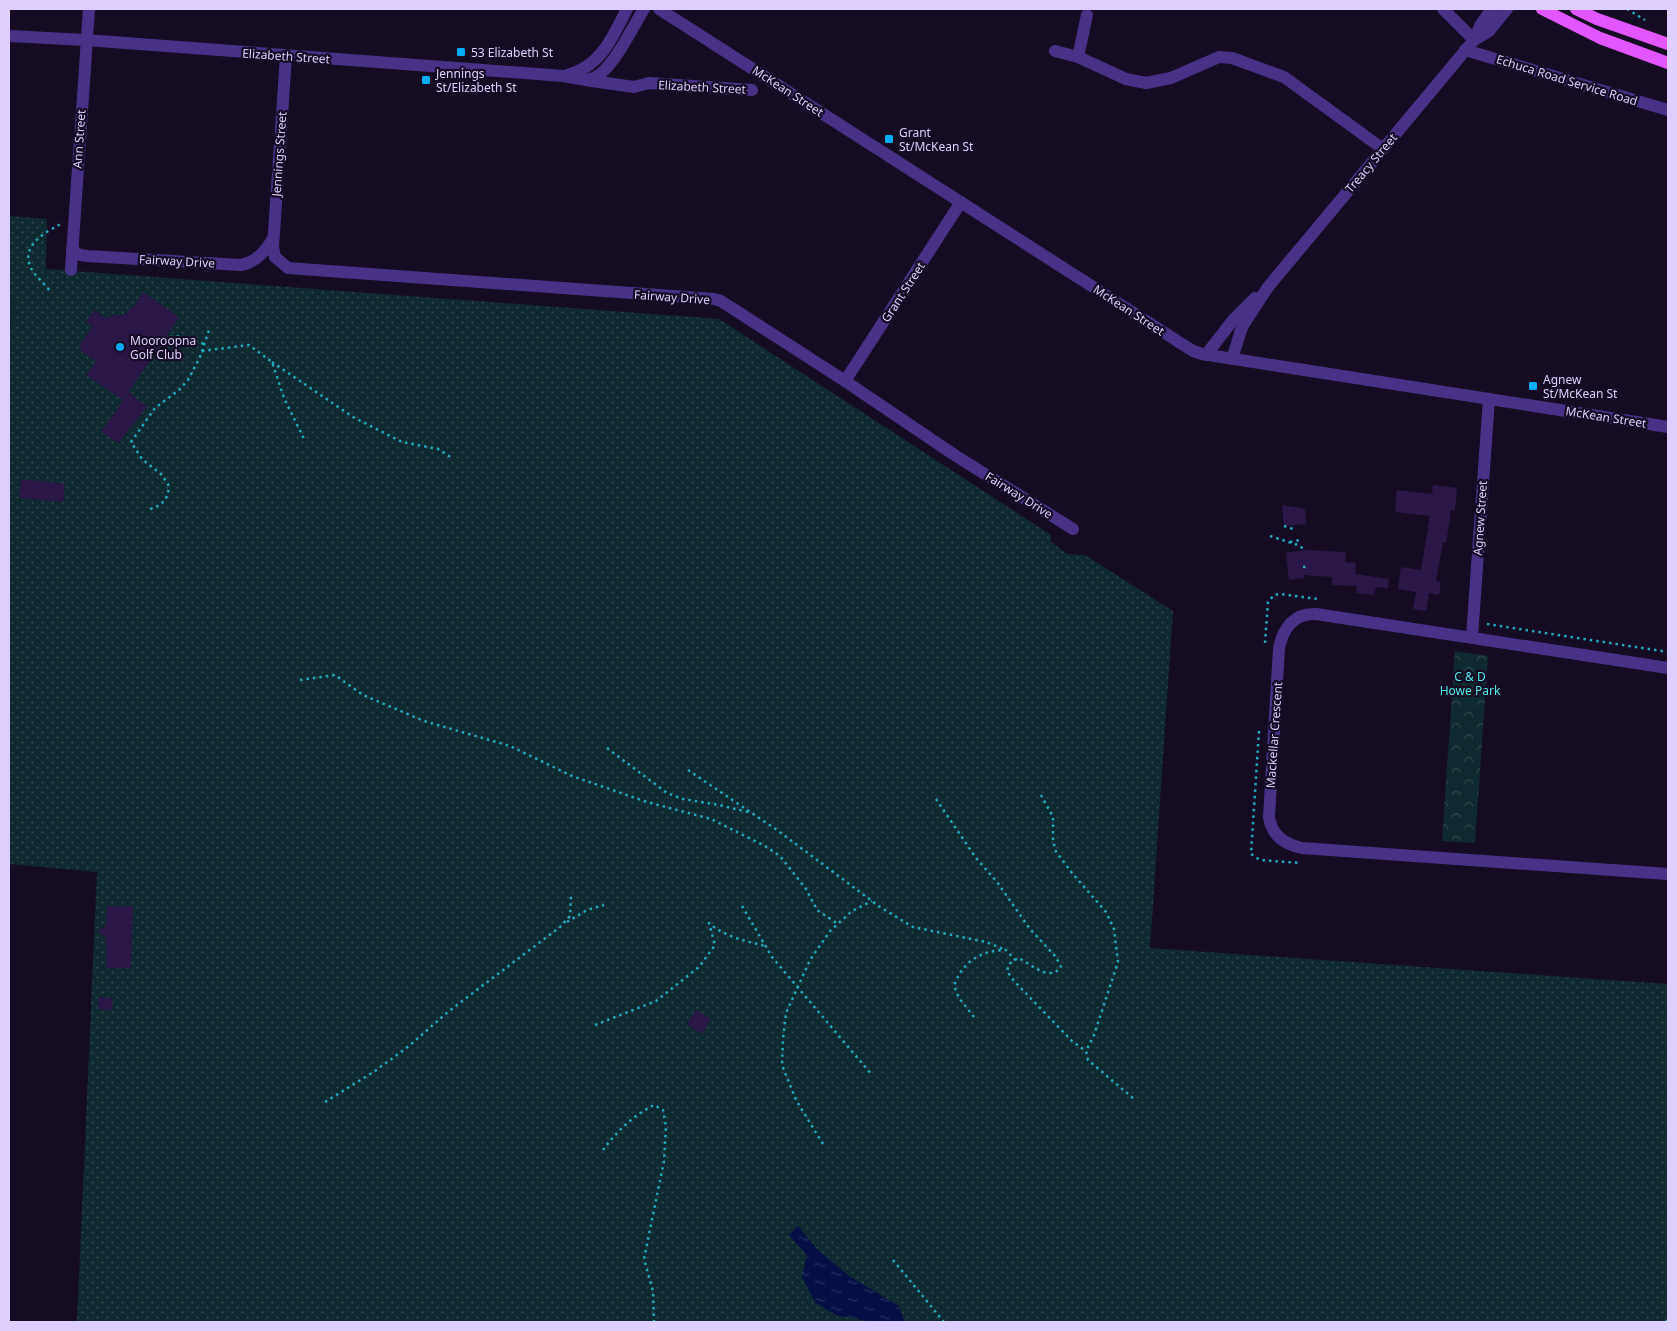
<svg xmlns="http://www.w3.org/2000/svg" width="1677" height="1331" font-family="'Noto Sans',sans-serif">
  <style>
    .grass { fill: url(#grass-dots) }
    .forest { fill: url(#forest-crowns) }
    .pitch { fill: #0e292f }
    .water { fill: url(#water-ripples) }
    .building { fill: #2a1647 }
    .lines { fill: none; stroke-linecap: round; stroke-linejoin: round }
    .path { stroke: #23a9c0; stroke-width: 2.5; stroke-dasharray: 2.5 4; stroke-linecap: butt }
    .minor { stroke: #473288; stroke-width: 12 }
    .major { stroke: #e356ff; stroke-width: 12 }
    .poi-dot { fill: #00adfa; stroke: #150c24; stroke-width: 2 }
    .labels { text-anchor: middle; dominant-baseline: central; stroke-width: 4.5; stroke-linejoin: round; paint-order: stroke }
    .poi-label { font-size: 12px; fill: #dfcfff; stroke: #150c24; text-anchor: start }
    .street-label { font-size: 12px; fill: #dfcfff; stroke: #150c24 }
    .park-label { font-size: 12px; fill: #50ebe4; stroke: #150c24 }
  </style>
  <defs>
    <pattern id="grass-dots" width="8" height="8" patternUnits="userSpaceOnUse" patternTransform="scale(1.25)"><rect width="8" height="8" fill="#0e292f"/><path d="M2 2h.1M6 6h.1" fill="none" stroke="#31474e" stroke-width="1.8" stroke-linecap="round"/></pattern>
    <pattern id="forest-crowns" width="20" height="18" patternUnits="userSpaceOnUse" patternTransform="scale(1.25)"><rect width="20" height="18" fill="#0e292f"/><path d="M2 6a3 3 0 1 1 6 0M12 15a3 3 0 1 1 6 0" fill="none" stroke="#31474e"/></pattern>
    <pattern id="water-ripples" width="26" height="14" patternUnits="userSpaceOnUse" patternTransform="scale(1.25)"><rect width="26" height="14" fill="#050f45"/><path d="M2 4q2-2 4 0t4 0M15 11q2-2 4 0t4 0" fill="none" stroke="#293161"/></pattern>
  </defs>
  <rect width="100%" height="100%" fill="#150c24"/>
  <!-- grass -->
  <polygon class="grass" points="9,216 47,219 46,269 719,319 1051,535 1051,542 1067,554 1085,555 1173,611 1150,948 1668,984 1668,1322 77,1322 97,872 9,864"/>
  <!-- forest -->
  <polygon class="forest" points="1455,651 1488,656 1475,843 1442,841"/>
  <!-- pitch -->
  <polygon class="pitch" points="9,298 15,299 9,379"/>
  <!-- water -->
  <polygon class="water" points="798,1226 818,1250 849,1276 899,1306 905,1322 873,1322 836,1315 815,1302 802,1277 807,1255 789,1235"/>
  <!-- building -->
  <g class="building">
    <polygon points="143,292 179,317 123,400 86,375 96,361 81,351 80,344 93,326 86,322 94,310 105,318 115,315 125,315 131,307 133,308"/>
    <polygon points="129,392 147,407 118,443 101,432"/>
    <polygon points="21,479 65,484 63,502 19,498"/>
    <polygon points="1433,485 1457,488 1455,510 1451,510 1446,543 1443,542 1436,581 1441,582 1439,595 1429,593 1426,611 1413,609 1416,592 1398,589 1401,567 1421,570 1430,516 1395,512 1397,490 1432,494"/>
    <polygon points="1282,505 1305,509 1306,524 1284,526"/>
    <polygon points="1304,550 1346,552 1345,562 1356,563 1355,574 1389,579 1388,588 1376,587 1374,595 1356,593 1357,586 1332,585 1332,577 1304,575 1304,578 1289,580 1286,553"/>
    <polygon points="107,906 133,906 131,968 106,968 106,938 97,931 106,926"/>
    <polygon points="98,997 113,998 112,1010 98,1009"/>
    <polygon points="696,1010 711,1019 702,1034 687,1024"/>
  </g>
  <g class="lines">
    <!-- path -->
    <g class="path">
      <polyline points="1627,9 1645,20"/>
      <path d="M 49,290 C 44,283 35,276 31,268 C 20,246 45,232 61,224"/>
      <polyline points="170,337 181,336 204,344"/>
      <polyline points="202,351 249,345 272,362 284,398 304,439"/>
      <polyline points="272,362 353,417 402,442 438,449 452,458"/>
      <path d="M 150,509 C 163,505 168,499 169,486 L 162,475 L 142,459 L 131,442 L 155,408 L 179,390 L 188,380 L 200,357 L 210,327"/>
      <polyline points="1284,526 1296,530"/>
      <polyline points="1270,536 1298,545 1305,550"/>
      <polyline points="1290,542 1300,540"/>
      <polyline points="1303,567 1307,567"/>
      <polyline points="1487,624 1668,652"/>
      <polyline points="1265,643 1268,602 1274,595 1280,594 1318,599"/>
      <polyline points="300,680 335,675 363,695 424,721 510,746 572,776 647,802 711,819 765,846 780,856 806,889 817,910 838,924"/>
      <polyline points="1259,731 1251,854 1260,860 1300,863"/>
      <polyline points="607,748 667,793 683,799 719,805 748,812"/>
      <polyline points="688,770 777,830 880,907 913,927 986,942 1006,950"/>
      <polyline points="1041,795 1053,817 1053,839 1055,850 1072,873 1106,912 1114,929 1118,962 1094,1035 1086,1051 1088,1060 1134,1099"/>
      <path d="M 936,799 L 976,858 L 997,882 L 1030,929 L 1056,957 L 1061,967 C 1048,983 1031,963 1018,958 L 1009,964 L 1007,971 L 1014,981 L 1072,1041 L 1086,1051"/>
      <polyline points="742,906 772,957 872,1075"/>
      <polyline points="567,922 587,910 604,905"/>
      <path d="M 974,1017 L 959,998 L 954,986 C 962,962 981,950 1006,950 L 1015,960"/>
      <path d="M 595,1025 L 656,1001 L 699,967 L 715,945 L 709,923 C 725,937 746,941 765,946"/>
      <polyline points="325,1102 375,1071 409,1046 449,1011 560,927 570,916 571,895"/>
      <polyline points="823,1144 796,1100 782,1065 783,1039 786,1013 810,960 830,931 852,911 872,901"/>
      <path d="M 603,1150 C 616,1132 634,1115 654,1105 L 663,1110 L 666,1127 L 664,1161 L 644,1259 L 653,1291 L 654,1322"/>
      <polyline points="893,1260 944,1322"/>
      <polyline points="1666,1322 1667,1320"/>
    </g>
    <!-- minor -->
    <g class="minor">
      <polyline points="659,9 1193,351 1202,354 1668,427"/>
      <polyline points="1443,9 1474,40"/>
      <path d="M 9,36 L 86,40 L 563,76 C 571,77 582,81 590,79 C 610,76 633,26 644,9"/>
      <polyline points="1474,40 1489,31 1507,9"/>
      <polyline points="1465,50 1668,110"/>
      <polyline points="1055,51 1078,57 1126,79 1146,83 1171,78 1219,57 1232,58 1284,77 1383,149"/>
      <polyline points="286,56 273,247 275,257 288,268 714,299 721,301 845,381 956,456 1073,529"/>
      <polyline points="1078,57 1087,15"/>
      <path d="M 567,75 C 601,67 613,36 627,9"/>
      <polyline points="585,80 634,87 649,83 752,90"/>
      <path d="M 72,250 L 80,255 L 87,256 L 241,265 C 256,262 266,251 273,238"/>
      <polyline points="71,270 89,9"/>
      <polyline points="1206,355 1233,320 1255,298"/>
      <polyline points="1232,359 1242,327 1268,287 1474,40 1481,24 1492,9"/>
      <polyline points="845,381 961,202"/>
      <polyline points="1472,637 1489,399"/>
      <path d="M 1668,668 L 1316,614 C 1294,613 1283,628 1279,648 L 1269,817 C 1272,836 1284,844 1302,848 L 1668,874"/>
    </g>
    <!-- major -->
    <g class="major">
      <polyline points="1542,9 1600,38 1668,63"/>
      <polyline points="1576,9 1597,19 1668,44"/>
    </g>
  </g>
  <!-- markers -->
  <g class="poi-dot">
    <rect x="456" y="47" width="10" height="10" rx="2.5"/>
    <rect x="421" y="75" width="10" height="10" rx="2.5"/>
    <rect x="884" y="134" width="10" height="10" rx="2.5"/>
    <circle cx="120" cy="347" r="5"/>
    <rect x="1528" y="381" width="10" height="10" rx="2.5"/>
  </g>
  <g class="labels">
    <!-- poi labels -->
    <g class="poi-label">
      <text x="471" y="52">53 Elizabeth St</text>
      <text x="436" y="73">Jennings<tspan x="436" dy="14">St/Elizabeth St</tspan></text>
      <text x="899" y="132">Grant<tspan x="899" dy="14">St/McKean St</tspan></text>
      <text x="130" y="340">Mooroopna<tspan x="130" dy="14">Golf Club</tspan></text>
      <text x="1543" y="379">Agnew<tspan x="1543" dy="14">St/McKean St</tspan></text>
    </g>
    <!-- street labels -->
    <g class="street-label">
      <text transform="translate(286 56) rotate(4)">Elizabeth Street</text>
      <text transform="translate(1567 80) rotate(17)">Echuca Road Service Road</text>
      <text transform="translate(702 87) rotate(3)">Elizabeth Street</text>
      <text transform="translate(788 91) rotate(33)">McKean Street</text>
      <text transform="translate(79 139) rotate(-86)">Ann Street</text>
      <text transform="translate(279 154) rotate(-86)">Jennings Street</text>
      <text transform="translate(1371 163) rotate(-50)">Treacy Street</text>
      <text transform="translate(177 261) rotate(3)">Fairway Drive</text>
      <text transform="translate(903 292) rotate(-57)">Grant Street</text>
      <text transform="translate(672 297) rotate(4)">Fairway Drive</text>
      <text transform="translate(1129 310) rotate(33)">McKean Street</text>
      <text transform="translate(1606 417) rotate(9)">McKean Street</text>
      <text transform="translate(1019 495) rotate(32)">Fairway Drive</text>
      <text transform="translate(1480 518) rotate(-86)">Agnew Street</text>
      <text transform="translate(1274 735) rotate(-86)">Mackellar Crescent</text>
    </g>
    <!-- park labels -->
    <g class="park-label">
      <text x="1470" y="676">C &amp; D<tspan x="1470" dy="14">Howe Park</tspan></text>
    </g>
  </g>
  <!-- border -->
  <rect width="1677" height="1331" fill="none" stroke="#dfcfff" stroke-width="20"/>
</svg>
